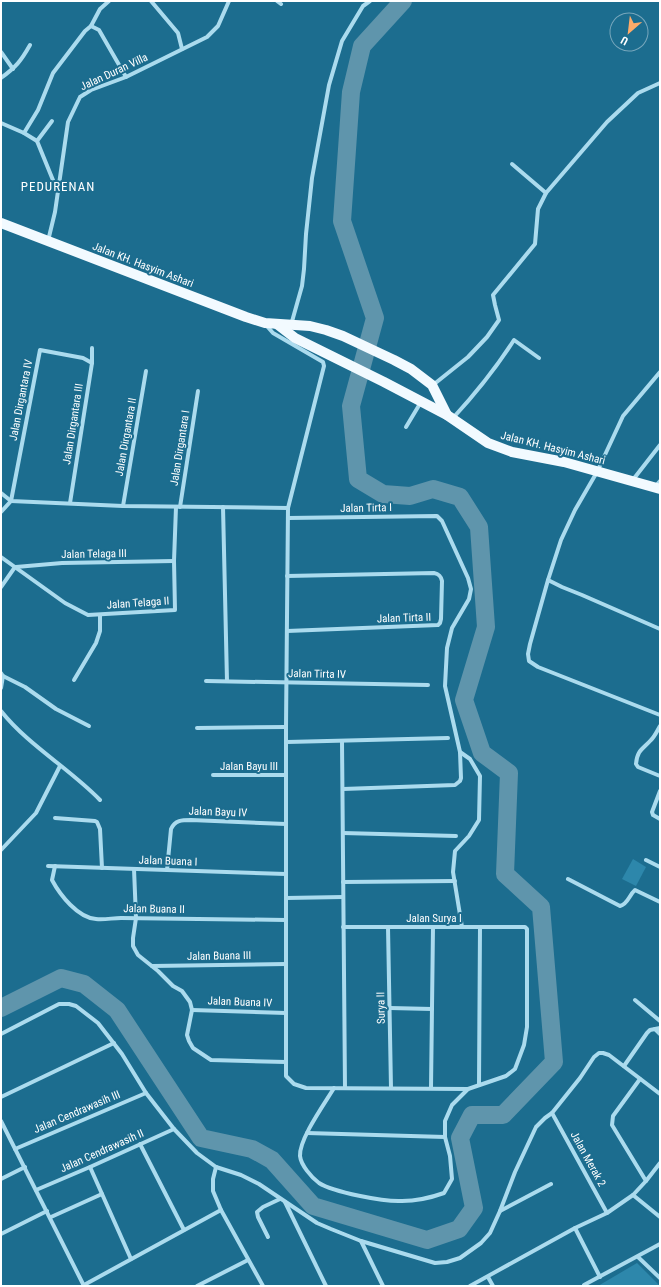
<svg xmlns="http://www.w3.org/2000/svg" width="661" height="1287" font-family="'Roboto Condensed',sans-serif">
  <style>
    .green { fill: #2d87ab }
    .lines { fill: none; stroke-linecap: round; stroke-linejoin: round }
    .river { stroke: #5f95ac; stroke-width: 18 }
    .street { stroke: #abdbee; stroke-width: 4 }
    .primary { stroke: #f2faff; stroke-width: 10 }
    .labels { text-anchor: middle; dominant-baseline: central; stroke-width: 4; stroke-linejoin: round; paint-order: stroke }
    .street-label { font-size: 11px; fill: #fff; stroke: #1c6d8f }
    .quarter-label { font-size: 13px; letter-spacing: 1px; fill: #fff; stroke: #1c6d8f }
  </style>
  <rect width="100%" height="100%" fill="#1c6d8f"/>
  <!-- green -->
  <g class="green">
    <polygon points="633,859 646,867 636,886 622,879"/>
    <polygon points="637,1263 660,1286 598,1286"/>
  </g>
  <g class="lines">
    <!-- river -->
    <polyline class="river" points="1,1008 61,978 84,984 117,1010 201,1138 252,1149 272,1160 313,1206 427,1240 459,1229 474,1208 460,1138 472,1115 503,1115 554,1062 541,907 505,874 509,773 482,753 464,700 486,627 479,527 460,497 433,489 410,496 383,494 358,479 351,406 375,318 342,221 351,92 362,46 403,1"/>
    <!-- street -->
    <g class="street">
      <polyline points="151,1 178,33 182,49"/>
      <polyline points="277,1 281,4"/>
      <polyline points="91,26 99,30 126,77"/>
      <polyline points="1,52 13,69"/>
      <path d="M 1,78 C 16,67 21,61 30,45"/>
      <polyline points="1,123 24,133 37,141 57,190"/>
      <polyline points="24,133 38,110 53,73 85,31 91,26 100,9 109,1"/>
      <polyline points="37,141 52,121"/>
      <polyline points="512,164 546,193"/>
      <polyline points="48,241 55,212 68,122 80,97 91,90 126,77 207,37 218,26 229,1"/>
      <polyline points="266,325 273,333 323,362 324,366 288,508 286,727 286,1076 294,1084 306,1088 468,1089 506,1076 515,1069 524,1045 527,1027 527,929 525,927 343,927"/>
      <polyline points="291,325 302,286 304,269 306,234 312,178 329,85 342,41 363,6 370,1"/>
      <polyline points="660,372 623,416 597,472 575,510 561,540 548,580 562,587 582,595 660,629"/>
      <polyline points="433,385 468,357 487,337 499,320 495,305 493,295 535,244 538,209 546,193 607,122 638,93 660,83"/>
      <path d="M 453,418 C 476,393 496,368 514,340 L 539,358"/>
      <polyline points="406,427 421,402"/>
      <polyline points="632,481 660,445"/>
      <polyline points="655,487 660,481"/>
      <polyline points="1,493 11,501 123,506 288,508"/>
      <polyline points="70,503 92,363 92,348"/>
      <polyline points="123,506 146,371"/>
      <polyline points="180,507 198,391"/>
      <polyline points="223,507 227,681"/>
      <polyline points="1,512 11,501 40,350 83,358 92,363"/>
      <polyline points="288,518 437,516 442,521 468,578 471,589 469,599 452,628 447,648 445,686 460,752 470,759 480,776 479,820 469,836 455,851 453,872 462,927"/>
      <polyline points="1,557 65,603 88,615 175,610 174,561 176,507"/>
      <polyline points="16,567 62,563 174,561"/>
      <polyline points="548,580 530,644 528,654 529,661 538,667 660,715"/>
      <polyline points="1,587 15,567"/>
      <path d="M 287,631 L 438,625 L 440,623 L 441,619 L 442,581 C 441,576 439,574 434,573 L 287,576"/>
      <polyline points="1,673 3,676 1,688"/>
      <polyline points="3,676 25,687 56,709 89,726"/>
      <polyline points="74,680 96,643 100,631 100,615"/>
      <polyline points="206,681 428,685"/>
      <path d="M 1,711 C 28,745 70,769 100,800"/>
      <path d="M 660,726 C 657,731 655,736 651,740 C 643,749 637,750 636,764 L 638,767 L 660,776"/>
      <polyline points="197,728 286,727"/>
      <polyline points="342,741 345,1088"/>
      <polyline points="287,742 448,738"/>
      <polyline points="213,775 286,775"/>
      <polyline points="343,789 455,785 460,781 461,778 460,752"/>
      <polyline points="660,791 652,812 653,815 660,819"/>
      <polyline points="55,818 95,821 97,822 100,829 102,868"/>
      <polyline points="343,833 456,836"/>
      <polyline points="1,850 36,813 60,766"/>
      <polyline points="646,860 660,867"/>
      <polyline points="48,866 286,874"/>
      <path d="M 55,866 L 52,880 C 60,895 78,918 96,919 C 104,920 113,918 121,918 L 286,920"/>
      <polyline points="134,869 136,918 133,938 133,946 138,955 158,971 173,986 182,991 190,1002 192,1010 187,1035 189,1041 193,1048 211,1060 286,1062"/>
      <path d="M 167,870 L 171,829 C 175,820 182,820 191,820 L 286,824"/>
      <path d="M 568,879 L 620,906 C 628,904 629,895 635,890 L 660,902"/>
      <polyline points="343,882 455,881"/>
      <polyline points="286,898 343,897"/>
      <polyline points="388,927 391,1088"/>
      <polyline points="152,966 286,964"/>
      <polyline points="635,1000 660,1021"/>
      <polyline points="390,1008 432,1009"/>
      <polyline points="192,1010 286,1013"/>
      <polyline points="655,1029 660,1034"/>
      <polyline points="1,1034 59,1004 69,1004 76,1006 98,1023 122,1054 146,1093 174,1129 197,1153 216,1167 241,1175 259,1184 317,1223 331,1229 361,1241 435,1263 447,1262 460,1258 481,1243 490,1233 500,1211 515,1172 536,1127 545,1118 552,1113 580,1078 594,1057 599,1053 603,1053 609,1055 660,1094"/>
      <polyline points="624,1066 647,1033 650,1030 660,1028"/>
      <polyline points="640,1079 613,1116 612,1125 646,1181"/>
      <polyline points="479,1085 480,927"/>
      <path d="M 334,1088 C 325,1103 299,1139 300,1156 C 301,1165 311,1177 319,1183 C 333,1192 384,1202 402,1201 C 417,1201 430,1198 444,1193 L 452,1179 L 450,1156 L 445,1137 L 445,1121 L 452,1105 L 468,1089"/>
      <polyline points="431,1088 433,927"/>
      <polyline points="1,1097 114,1043"/>
      <polyline points="552,1113 607,1213"/>
      <polyline points="1,1121 84,1286"/>
      <polyline points="307,1133 445,1137"/>
      <polyline points="140,1144 184,1230"/>
      <polyline points="15,1149 146,1093"/>
      <polyline points="90,1167 131,1259"/>
      <polyline points="216,1167 213,1179 213,1191 221,1210 263,1286"/>
      <polyline points="1,1179 25,1167"/>
      <polyline points="36,1190 90,1167 174,1129"/>
      <polyline points="633,1195 660,1217"/>
      <polyline points="285,1202 326,1286"/>
      <polyline points="500,1211 551,1184"/>
      <polyline points="51,1217 102,1194"/>
      <polyline points="575,1228 600,1277"/>
      <polyline points="1,1234 47,1211"/>
      <polyline points="268,1237 258,1217 257,1212 263,1207 280,1199"/>
      <polyline points="361,1241 383,1286"/>
      <polyline points="638,1257 660,1278"/>
      <polyline points="488,1277 493,1286"/>
      <polyline points="84,1285 221,1210"/>
      <polyline points="584,1285 660,1244"/>
      <polyline points="197,1286 248,1260"/>
      <polyline points="470,1286 575,1228 607,1213 633,1195 646,1181 660,1163"/>
    </g>
    <!-- primary -->
    <g class="primary">
      <polyline points="1,223 246,317 265,323 310,326 326,330 343,336 394,360 411,369 432,385 447,415"/>
      <polyline points="277,324 295,338 384,382 447,415 488,443 512,452 564,462 660,489"/>
    </g>
  </g>
  <g class="labels">
    <!-- street labels -->
    <g class="street-label">
      <text transform="translate(114 72) rotate(-25)">Jalan Duran Villa</text>
      <text transform="translate(143 265) rotate(21)">Jalan KH. Hasyim Ashari</text>
      <text transform="translate(21 400) rotate(-79)">Jalan Dirgantara IV</text>
      <text transform="translate(73 424) rotate(-81)">Jalan Dirgantara III</text>
      <text transform="translate(126 437) rotate(-80)">Jalan Dirgantara II</text>
      <text transform="translate(180 448) rotate(-81)">Jalan Dirgantara I</text>
      <text transform="translate(553 448) rotate(14)">Jalan KH. Hasyim Ashari</text>
      <text transform="translate(366 508) rotate(-1)">Jalan Tirta I</text>
      <text transform="translate(94 554) rotate(-1)">Jalan Telaga III</text>
      <text transform="translate(138 603) rotate(-4)">Jalan Telaga II</text>
      <text transform="translate(404 618) rotate(-2)">Jalan Tirta II</text>
      <text transform="translate(317 674) rotate(1)">Jalan Tirta IV</text>
      <text x="249" y="766">Jalan Bayu III</text>
      <text transform="translate(218 812) rotate(2)">Jalan Bayu IV</text>
      <text transform="translate(168 861) rotate(2)">Jalan Buana I</text>
      <text transform="translate(154 909) rotate(1)">Jalan Buana II</text>
      <text x="434" y="918">Jalan Surya I</text>
      <text transform="translate(219 956) rotate(-1)">Jalan Buana III</text>
      <text transform="translate(240 1002) rotate(2)">Jalan Buana IV</text>
      <text transform="translate(381 1008) rotate(-91)">Surya II</text>
      <text transform="translate(77 1112) rotate(-23)">Jalan Cendrawasih III</text>
      <text transform="translate(102 1151) rotate(-24)">Jalan Cendrawasih II</text>
      <text transform="translate(588 1159) rotate(61)">Jalan Merak 2</text>
    </g>
    <!-- quarter labels -->
    <g class="quarter-label">
      <text x="58" y="186">PEDURENAN</text>
    </g>
  </g>
  <!-- border -->
  <rect width="661" height="1287" fill="none" stroke="#ffffff" stroke-width="4"/>
  <!-- north arrow -->
  <g transform="translate(629 32) rotate(208)"><circle r="19" fill="#1c6d8f" stroke="#77a7bc"/>
  <path d="M0-3L7 15L0 10L-7 15Z" fill="#feab69"/>
  <text y="-6" font-size="11" font-weight="bold" text-anchor="middle" fill="#ffffff">U</text>
  </g>
</svg>
